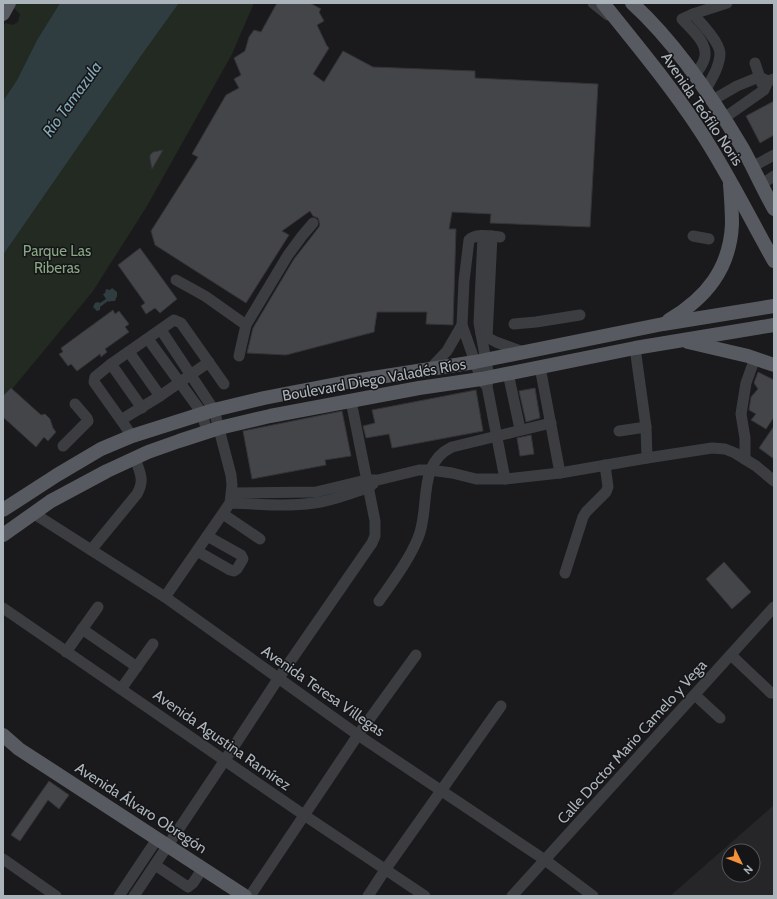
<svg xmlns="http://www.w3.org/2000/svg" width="777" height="899" font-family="Cabin,sans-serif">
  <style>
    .built { fill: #262629; fill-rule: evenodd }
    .green { fill: #222a21 }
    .water { fill: #2f3c40 }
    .building { fill: #444549; stroke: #343438 }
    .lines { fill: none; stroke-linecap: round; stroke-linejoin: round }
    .minor { stroke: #3b3d41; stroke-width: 11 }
    .major { stroke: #575a60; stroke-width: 14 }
    .labels { text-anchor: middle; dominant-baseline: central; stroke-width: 3; stroke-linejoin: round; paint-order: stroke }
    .street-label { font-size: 15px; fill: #acb4bb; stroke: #151517 }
    .park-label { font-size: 15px; fill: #88a683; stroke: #151517 }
    .water-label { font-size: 16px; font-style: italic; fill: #84a8b6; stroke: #151517 }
  </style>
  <rect width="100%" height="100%" fill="#1a1a1c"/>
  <!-- built -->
  <path class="built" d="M 774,805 L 774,896 L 670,896 ZM 729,851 L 753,851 L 753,875 L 729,875 Z"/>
  <!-- green -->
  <g class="green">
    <polygon points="16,3 60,3 37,40 17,80 3,101 3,28 5,23 13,25 18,22 20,14 14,8"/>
    <polygon points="179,3 254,3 232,54 147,206 93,291 13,388 3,397 3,255 141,56"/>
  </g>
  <!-- water -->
  <g class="water">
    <polygon points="60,3 179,3 141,56 3,255 3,101 17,80 37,40"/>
    <polygon points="112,288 117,292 117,296 115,301 111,301 109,302 108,301 100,307 100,310 97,311 93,307 95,303 98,302 100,303 106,299 103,294 105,293 106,289 110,290"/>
  </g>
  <!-- building -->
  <g class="building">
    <polygon points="277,3 310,3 321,9 319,12 324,21 317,25 327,46 329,48 313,74 324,82 343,51 373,67 475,71 475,78 598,84 590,227 490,223 491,214 452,212 449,229 456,229 453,325 426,324 427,312 377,312 374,332 286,355 247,353 253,328 294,259 319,227 320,224 318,218 313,216 310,211 282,231 289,235 246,303 155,245 151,231 198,157 192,154 226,95 239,88 234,79 241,75 234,58 245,51 249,37 254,30 261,32"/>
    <polygon points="774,101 774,135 760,143 746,116"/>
    <polygon points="163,150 152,169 150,159 150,155 153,152"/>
    <polygon points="140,248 177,299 160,313 155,308 146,314 141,306 145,303 118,265"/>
    <polygon points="113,310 115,314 119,311 129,324 125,327 129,332 105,349 107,352 101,357 100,354 77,371 71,364 68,366 59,354 63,352 61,348"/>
    <polygon points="758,372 774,380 774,417 766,429 751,420 756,414 749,410 751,397 758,389 754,383"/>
    <polygon points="11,388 41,415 45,414 50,419 53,428 56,432 48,441 44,437 36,447 3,417 3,396"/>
    <polygon points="535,388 540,418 526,422 519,391"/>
    <polygon points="476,390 483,431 392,448 389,434 366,438 363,426 375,423 372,410"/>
    <polygon points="342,411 351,456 325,460 326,465 252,479 243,431"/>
    <polygon points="774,426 774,459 759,448"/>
    <polygon points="531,435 534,454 520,456 517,438"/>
    <polygon points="724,562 751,592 732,609 706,579"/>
    <polygon points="49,781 69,795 59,809 48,800 20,841 11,835"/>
  </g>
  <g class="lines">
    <!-- minor -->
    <g class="minor">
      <polyline points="593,3 608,15"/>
      <path d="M 693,14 C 700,22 719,41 720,53 C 720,66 711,80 705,91"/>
      <polyline points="755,63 762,84"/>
      <path d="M 694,76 C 698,71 702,66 704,60 C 710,44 691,29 682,19 L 693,14 L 727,3"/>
      <polyline points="711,101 737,86 759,77 768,81 774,79"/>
      <polyline points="724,118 764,90 768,81"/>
      <polyline points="752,167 774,155"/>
      <polyline points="762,184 774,176"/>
      <polyline points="483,236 479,323 489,377 487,386 505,479"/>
      <polyline points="693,236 709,239"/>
      <polyline points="176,280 205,296 246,325"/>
      <polyline points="514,324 536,322 580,315"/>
      <polyline points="161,330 214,410 231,475 232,485 230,503 165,597"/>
      <polyline points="481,334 496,342 523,352"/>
      <polyline points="487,338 492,236"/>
      <polyline points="148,339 202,413 207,432"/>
      <polyline points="635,348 646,427 647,458"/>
      <polyline points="129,352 160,396"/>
      <polyline points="239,356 246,325 288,255 302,236 313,223"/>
      <polyline points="209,362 160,396 121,420 94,382 95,377 111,364 174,320 181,323 224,384"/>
      <polyline points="111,364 142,408"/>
      <polyline points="540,367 560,473"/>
      <polyline points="430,369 447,351 462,325"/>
      <polyline points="508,373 520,429"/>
      <path d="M 485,384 L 481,379 L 462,325 L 464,281 L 469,240 C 476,233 490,236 500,237"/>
      <polyline points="121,420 132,436"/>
      <polyline points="619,431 646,427"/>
      <polyline points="63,446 88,421 87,418 75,404"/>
      <polyline points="745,459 745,438 741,414 746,383 755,358"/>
      <polyline points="232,493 316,492 366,480 378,480 419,470 430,470 452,473 476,479 505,479 560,473 647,458 712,448 725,449 735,453 756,466 774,481"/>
      <path d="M 230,503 C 258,504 286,507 314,503 C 332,501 350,493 368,488 L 373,484"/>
      <polyline points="33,513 165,597 358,735 545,860 593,896"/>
      <polyline points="223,514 260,539"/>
      <path d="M 91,550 L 137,494 C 145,480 140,473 135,458"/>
      <polyline points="197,551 230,570 234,571 237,569 243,559 241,555 207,536"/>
      <polyline points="565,573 583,517 586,512 606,492 608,487 605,465"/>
      <path d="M 379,601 C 393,581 409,560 418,538 C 431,508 416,464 452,447 L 551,423"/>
      <polyline points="3,608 304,815 425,896"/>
      <polyline points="82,629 137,667"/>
      <polyline points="66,652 98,607"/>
      <polyline points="731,655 768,690 771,693 774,693"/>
      <polyline points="121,689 153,644"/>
      <polyline points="695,695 720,718"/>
      <polyline points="3,859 56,896"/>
      <polyline points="155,865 188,887 193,883 203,868"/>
      <polyline points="119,896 157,839"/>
      <polyline points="134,896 225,760 278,679 372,543 375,536 375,521 351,401"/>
      <polyline points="250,896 358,735 416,655"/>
      <polyline points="368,896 385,870 501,706"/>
      <polyline points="512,896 774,607"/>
    </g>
    <!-- major -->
    <g class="major">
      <path d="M 603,3 C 636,44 670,85 699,129 C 727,171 749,217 774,261"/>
      <path d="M 632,3 C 674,41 714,100 743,149 C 754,169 763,189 774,209"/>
      <polyline points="3,14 9,3"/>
      <path d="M 669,320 C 706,298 730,269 732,224 C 732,211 731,197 730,184"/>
      <polyline points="688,342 748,356 774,365"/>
      <polyline points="3,510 57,475 101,449 132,436 214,410 264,398 347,382 475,362 663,324 774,306"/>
      <polyline points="3,535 51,501 107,471 148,452 179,441 219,428 270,416 419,388 481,379 635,348 774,325"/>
      <polyline points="3,735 19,749 245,896"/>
    </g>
  </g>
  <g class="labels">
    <!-- street labels -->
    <g class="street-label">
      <text transform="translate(702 109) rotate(56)">Avenida Teófilo Noris</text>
      <text transform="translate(374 380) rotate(-10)">Boulevard Diego Valadés Ríos</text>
      <text transform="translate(323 691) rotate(35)">Avenida Teresa Villegas</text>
      <text transform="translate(222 740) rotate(35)">Avenida Agustina Ramírez</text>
      <text transform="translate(632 742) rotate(-48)">Calle Doctor Mario Camelo y Vega</text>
      <text transform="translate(141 808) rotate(33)">Avenida Álvaro Obregón</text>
    </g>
    <!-- park labels -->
    <g class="park-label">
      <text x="57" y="251">Parque Las<tspan x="57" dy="17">Riberas</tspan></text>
    </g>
    <!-- water labels -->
    <g class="water-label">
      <text transform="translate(72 99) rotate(-54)">Río Tamazula</text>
    </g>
  </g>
  <!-- border -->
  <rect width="777" height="899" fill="none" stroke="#acb4bb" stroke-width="8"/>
  <!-- north arrow -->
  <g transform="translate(741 863) rotate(133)"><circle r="19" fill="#151517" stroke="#515559"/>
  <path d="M0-3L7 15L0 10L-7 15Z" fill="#f3923b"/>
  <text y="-6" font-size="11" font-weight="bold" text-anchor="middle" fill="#acb4bb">N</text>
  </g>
</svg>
